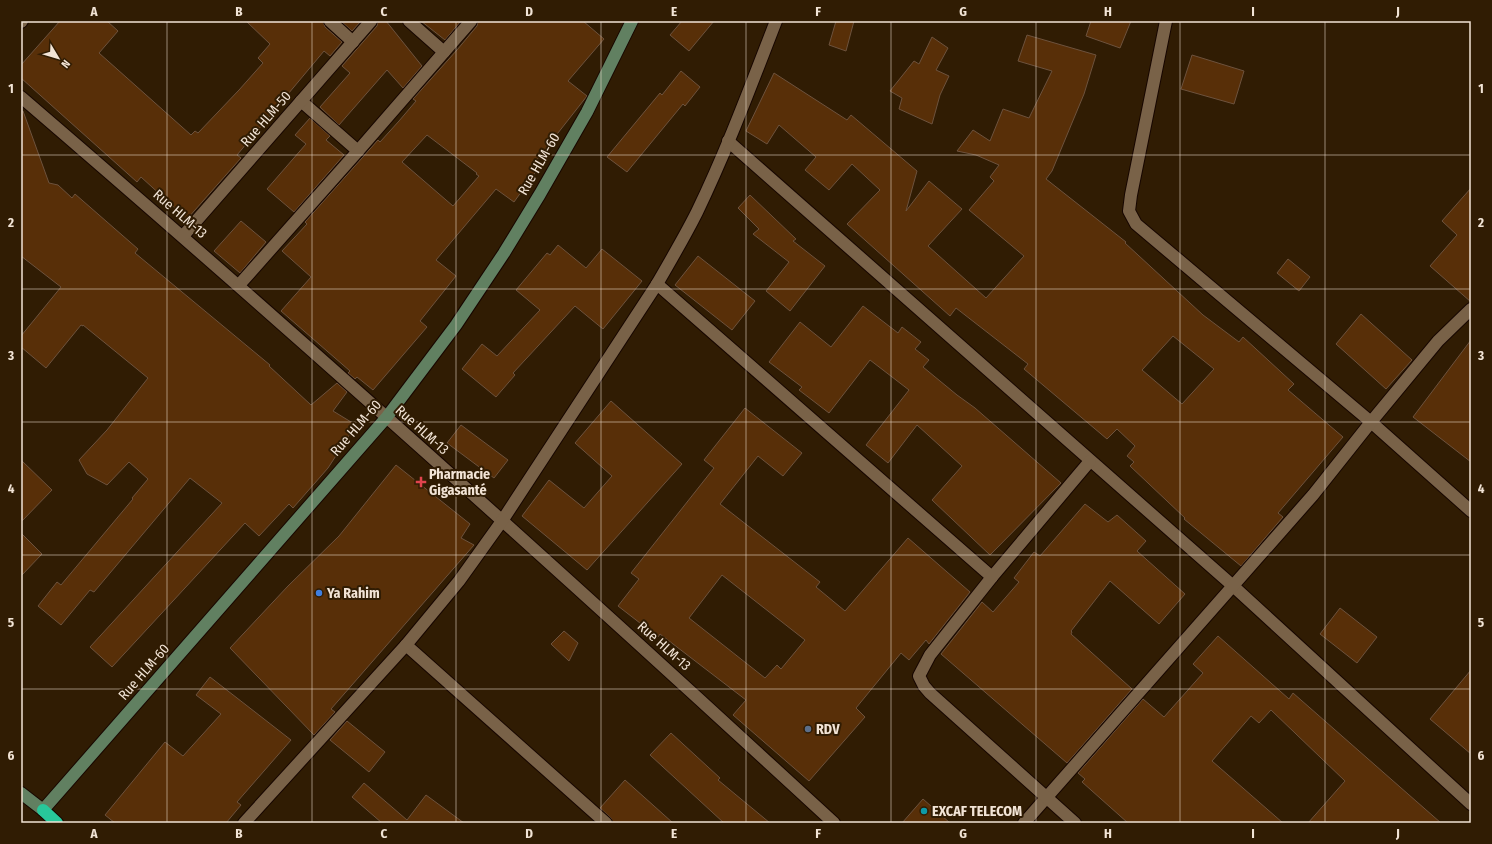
<svg xmlns="http://www.w3.org/2000/svg" width="1492" height="844" font-family="'Fira Sans Condensed',sans-serif">
  <style>
    .building { fill: #582f08; stroke: #6d523d; fill-rule: evenodd }
    .lines { fill: none; stroke-linecap: round; stroke-linejoin: round }
    .street-casing { stroke: #170600; stroke-width: 14 }
    .secondary-casing { stroke: #170600; stroke-width: 14 }
    .highway-casing { stroke: #170600; stroke-width: 14 }
    .street { stroke: #796248; stroke-width: 12 }
    .secondary { stroke: #618061; stroke-width: 12 }
    .highway { stroke: #28c79a; stroke-width: 12 }
    .grid { fill: none; stroke: #f2e4d6; stroke-width: 1; stroke-opacity: 0.55 }
    .health-dot { fill: #e0444e; stroke: #301c03; stroke-width: 1.5 }
    .shop-dot { fill: #3f7fe0; stroke: #301c03; stroke-width: 1.5 }
    .service-dot { fill: #5c6f8a; stroke: #301c03; stroke-width: 1.5 }
    .culture-dot { fill: #0f9aa8; stroke: #301c03; stroke-width: 1.5 }
    .labels { text-anchor: middle; dominant-baseline: central; stroke-width: 4; stroke-linejoin: round; paint-order: stroke }
    .street-label { font-size: 14px; fill: #f2e4d6; stroke: #301c03 }
    .poi-label { font-size: 14px; font-weight: bold; fill: #f2e4d6; stroke: #301c03; text-anchor: start }
    .neatline { fill: none; stroke: #f2e4d6; stroke-width: 1.5 }
    .grid-label { font-size: 13px; text-anchor: middle; font-weight: bold; fill: #f2e4d6 }
  </style>
  <rect width="100%" height="100%" fill="#301c03"/>
  <!-- building -->
  <g class="building">
    <polygon points="60,21 107,21 118,31 99,53 191,135 195,131 198,133 239,90 263,63 258,58 270,44 246,21 323,21 325,27 342,42 330,56 324,51 237,155 241,158 187,219 141,177 137,182 21,78 21,65"/>
    <polygon points="341,21 361,21 352,31"/>
    <polygon points="378,21 386,21 422,66 403,88 387,70 339,125 320,107 350,73 342,66 377,26"/>
    <polygon points="421,21 461,21 445,40"/>
    <path d="M 478,21 L 583,21 L 604,39 L 568,81 L 587,96 L 532,166 L 537,170 L 514,202 L 496,189 L 436,260 L 456,276 L 420,321 L 427,327 L 373,390 L 357,377 L 355,379 L 348,373 L 350,371 L 281,311 L 311,277 L 282,251 L 307,224 L 305,222 L 378,140 L 380,142 L 399,121 L 416,101 L 413,99 L 457,50 L 477,26 ZM 427,135 L 477,173 L 476,174 L 479,176 L 453,206 L 402,162 Z"/>
    <polygon points="682,21 714,21 689,51 670,35"/>
    <polygon points="836,21 854,21 846,51 829,45"/>
    <polygon points="1091,21 1131,21 1120,48 1086,36"/>
    <path d="M 1027,35 L 1096,55 L 1084,94 L 1052,171 L 1046,179 L 1126,242 L 1125,243 L 1203,315 L 1239,342 L 1243,337 L 1294,384 L 1288,390 L 1343,437 L 1278,513 L 1283,517 L 1241,566 L 1184,519 L 1185,518 L 1130,466 L 1134,462 L 1127,456 L 1135,446 L 1117,429 L 1107,439 L 1024,369 L 1028,364 L 956,308 L 950,316 L 847,224 L 880,190 L 852,164 L 829,190 L 805,170 L 816,157 L 779,125 L 767,144 L 746,131 L 774,73 L 847,120 L 851,115 L 917,171 L 906,211 L 929,181 L 962,209 L 928,246 L 986,298 L 1024,256 L 969,210 L 994,181 L 990,177 L 999,165 L 976,155 L 957,151 L 973,130 L 990,141 L 1003,109 L 1029,118 L 1052,71 L 1018,61 ZM 1173,336 L 1214,369 L 1182,404 L 1142,370 Z"/>
    <polygon points="932,37 948,48 936,70 949,76 940,95 932,124 899,109 902,98 890,91 914,61 919,64"/>
    <polygon points="1192,55 1244,71 1234,104 1181,89"/>
    <polygon points="681,71 700,87 685,106 683,104 627,172 607,157 660,93 662,95"/>
    <polygon points="23,111 49,183 58,185 72,198 75,194 138,249 135,253 270,365 269,366 311,405 337,383 347,392 333,411 356,425 328,468 293,508 289,504 259,536 245,523 112,667 90,647 222,503 190,478 94,592 90,590 61,625 38,606 57,582 61,585 133,499 132,498 148,479 129,462 107,485 87,474 79,460 107,430 148,378 83,325 83,326 81,325 46,368 21,347 21,336 61,287 21,256 21,112"/>
    <polygon points="310,118 330,136 326,140 344,155 294,212 267,189 306,144 295,135"/>
    <polygon points="1471,188 1471,302 1430,266 1457,235 1442,221"/>
    <polygon points="750,195 796,239 793,241 825,266 790,311 766,291 789,262 753,234 759,229 738,208"/>
    <polygon points="241,221 266,242 240,273 214,251"/>
    <polygon points="558,245 586,268 602,249 642,281 603,329 575,306 513,373 515,375 496,397 462,369 482,344 497,356 540,310 516,290 547,253 550,255"/>
    <polygon points="698,256 755,301 732,330 675,285"/>
    <polygon points="1288,259 1310,277 1299,291 1277,273"/>
    <polygon points="863,306 898,333 902,327 921,342 915,349 929,360 923,367 957,395 975,408 1061,483 990,555 932,500 962,466 917,425 888,463 866,445 909,390 870,360 829,413 799,390 802,387 769,362 800,322 831,347"/>
    <polygon points="1361,314 1412,360 1386,389 1336,344"/>
    <polygon points="1471,340 1471,462 1413,417"/>
    <polygon points="611,401 682,464 587,570 522,516 549,480 584,508 612,476 575,443"/>
    <path d="M 745,408 L 802,453 L 783,476 L 758,456 L 720,504 L 820,582 L 816,587 L 845,611 L 908,538 L 970,592 L 929,644 L 926,640 L 909,660 L 901,653 L 856,708 L 865,717 L 809,781 L 733,715 L 746,700 L 660,634 L 658,637 L 618,606 L 639,579 L 631,573 L 714,468 L 704,460 ZM 722,575 L 805,640 L 781,669 L 777,665 L 765,678 L 689,618 Z"/>
    <polygon points="461,425 508,460 494,478 447,443"/>
    <polygon points="21,460 52,490 21,522"/>
    <polygon points="396,465 470,524 461,538 474,545 331,709 335,712 314,735 230,648 288,586 339,536"/>
    <polygon points="1085,504 1108,522 1117,515 1146,541 1137,551 1185,594 1159,624 1110,581 1071,631 1072,632 1071,634 1132,689 1067,763 941,654 982,602 993,612 1019,582 1014,578 1034,552 1040,556"/>
    <polygon points="21,533 42,554 21,576"/>
    <polygon points="1340,608 1377,637 1357,663 1320,634"/>
    <polygon points="564,631 578,643 569,661 551,644"/>
    <polygon points="1218,636 1289,699 1293,693 1441,823 1308,823 1345,781 1271,710 1259,723 1251,716 1212,761 1283,823 1128,823 1082,782 1085,779 1078,773 1143,699 1164,717 1203,673 1193,664"/>
    <polygon points="1471,670 1471,754 1430,719"/>
    <polygon points="210,677 291,740 237,802 241,805 226,823 115,823 105,815 165,742 183,756 221,714 196,695"/>
    <polygon points="347,721 385,752 369,772 330,740"/>
    <polygon points="671,733 720,778 718,780 770,823 724,823 650,755"/>
    <polygon points="625,780 673,823 613,823 611,818 600,808"/>
    <polygon points="364,783 407,820 426,795 464,823 382,823 352,797"/>
    <polygon points="923,799 950,823 902,823"/>
  </g>
  <g class="lines">
    <defs>
      <g id="street">
        <polyline points="330,21 353,42"/>
        <polyline points="409,21 444,52"/>
        <polyline points="1166,21 1131,195 1129,211 1136,224 1371,422 1471,511"/>
        <polyline points="21,22 22,21"/>
        <path d="M 21,97 C 297,334 567,577 834,823"/>
        <polyline points="301,101 358,151"/>
        <polyline points="728,141 1232,585 1471,804"/>
        <polyline points="183,236 371,21"/>
        <polyline points="657,284 992,577"/>
        <polyline points="239,285 358,151 471,21"/>
        <polyline points="406,645 606,823"/>
        <path d="M 244,823 L 406,645 L 459,581 L 502,521 L 657,284 C 671,260 685,236 697,212 C 727,150 751,85 776,21"/>
        <polyline points="1024,823 1313,495 1371,422 1438,341 1471,309"/>
        <polyline points="1075,823 930,693 924,686 919,676 930,655 992,577 1090,461"/>
      </g>
      <polyline id="secondary" points="21,793 43,810 386,418 456,325 504,253 540,194 587,112 632,21"/>
      <polyline id="highway" points="43,810 57,823"/>
    </defs>
    <!-- street casing -->
    <use href="#street" class="street-casing"/>
    <!-- secondary casing -->
    <use href="#secondary" class="secondary-casing"/>
    <!-- highway casing -->
    <use href="#highway" class="highway-casing"/>
    <!-- street -->
    <use href="#street" class="street"/>
    <!-- secondary -->
    <use href="#secondary" class="secondary"/>
    <!-- highway -->
    <use href="#highway" class="highway"/>
  </g>
  <!-- grid -->
  <path class="grid" d="M 167,21 L 167,823M 312,21 L 312,823M 456,21 L 456,823M 601,21 L 601,823M 746,21 L 746,823M 891,21 L 891,823M 1036,21 L 1036,823M 1180,21 L 1180,823M 1325,21 L 1325,823M 21,155 L 1471,155M 21,289 L 1471,289M 21,422 L 1471,422M 21,555 L 1471,555M 21,689 L 1471,689"/>
  <!-- markers -->
  <path class="health-dot" d="M419 476h4v4h4v4h-4v4h-4v-4h-4v-4h4z"/>
  <circle class="shop-dot" cx="319" cy="593" r="4"/>
  <circle class="service-dot" cx="808" cy="729" r="4"/>
  <circle class="culture-dot" cx="924" cy="811" r="4"/>
  <g class="labels">
    <!-- street labels -->
    <g class="street-label">
      <text transform="translate(266 119) rotate(-49)">Rue HLM-50</text>
      <text transform="translate(539 164) rotate(-60)">Rue HLM-60</text>
      <text transform="translate(180 214) rotate(41)">Rue HLM-13</text>
      <text transform="translate(356 428) rotate(-49)">Rue HLM-60</text>
      <text transform="translate(422 430) rotate(42)">Rue HLM-13</text>
      <text transform="translate(664 646) rotate(42)">Rue HLM-13</text>
      <text transform="translate(144 672) rotate(-49)">Rue HLM-60</text>
    </g>
    <!-- poi labels -->
    <g class="poi-label">
      <text x="429" y="474">Pharmacie<tspan x="429" dy="16">Gigasanté</tspan></text>
      <text x="327" y="593">Ya Rahim</text>
      <text x="816" y="729">RDV</text>
      <text x="932" y="811">EXCAF TELECOM</text>
    </g>
  </g>
  <!-- border -->
  <rect width="1492" height="844" fill="none" stroke="#301c03" stroke-width="44"/>
  <!-- north arrow -->
  <g transform="translate(58 58) rotate(128)" stroke="#301c03" stroke-width="3" paint-order="stroke">
  <path d="M0-3L7 15L0 10L-7 15Z" fill="#f2e4d6"/>
  <text y="-6" font-size="11" font-weight="bold" text-anchor="middle" fill="#f2e4d6">N</text>
  </g>
  <rect x="22" y="22" width="1448" height="800" class="neatline"/>
  <g class="grid-label">
    <text x="94" y="16">A</text>
    <text x="239" y="16">B</text>
    <text x="384" y="16">C</text>
    <text x="529" y="16">D</text>
    <text x="674" y="16">E</text>
    <text x="818" y="16">F</text>
    <text x="963" y="16">G</text>
    <text x="1108" y="16">H</text>
    <text x="1253" y="16">I</text>
    <text x="1398" y="16">J</text>
    <text x="11" y="93">1</text>
    <text x="1481" y="93">1</text>
    <text x="11" y="227">2</text>
    <text x="1481" y="227">2</text>
    <text x="11" y="360">3</text>
    <text x="1481" y="360">3</text>
    <text x="11" y="493">4</text>
    <text x="1481" y="493">4</text>
    <text x="11" y="627">5</text>
    <text x="1481" y="627">5</text>
    <text x="11" y="760">6</text>
    <text x="1481" y="760">6</text>
    <text x="94" y="838">A</text>
    <text x="239" y="838">B</text>
    <text x="384" y="838">C</text>
    <text x="529" y="838">D</text>
    <text x="674" y="838">E</text>
    <text x="818" y="838">F</text>
    <text x="963" y="838">G</text>
    <text x="1108" y="838">H</text>
    <text x="1253" y="838">I</text>
    <text x="1398" y="838">J</text>
  </g>
</svg>
